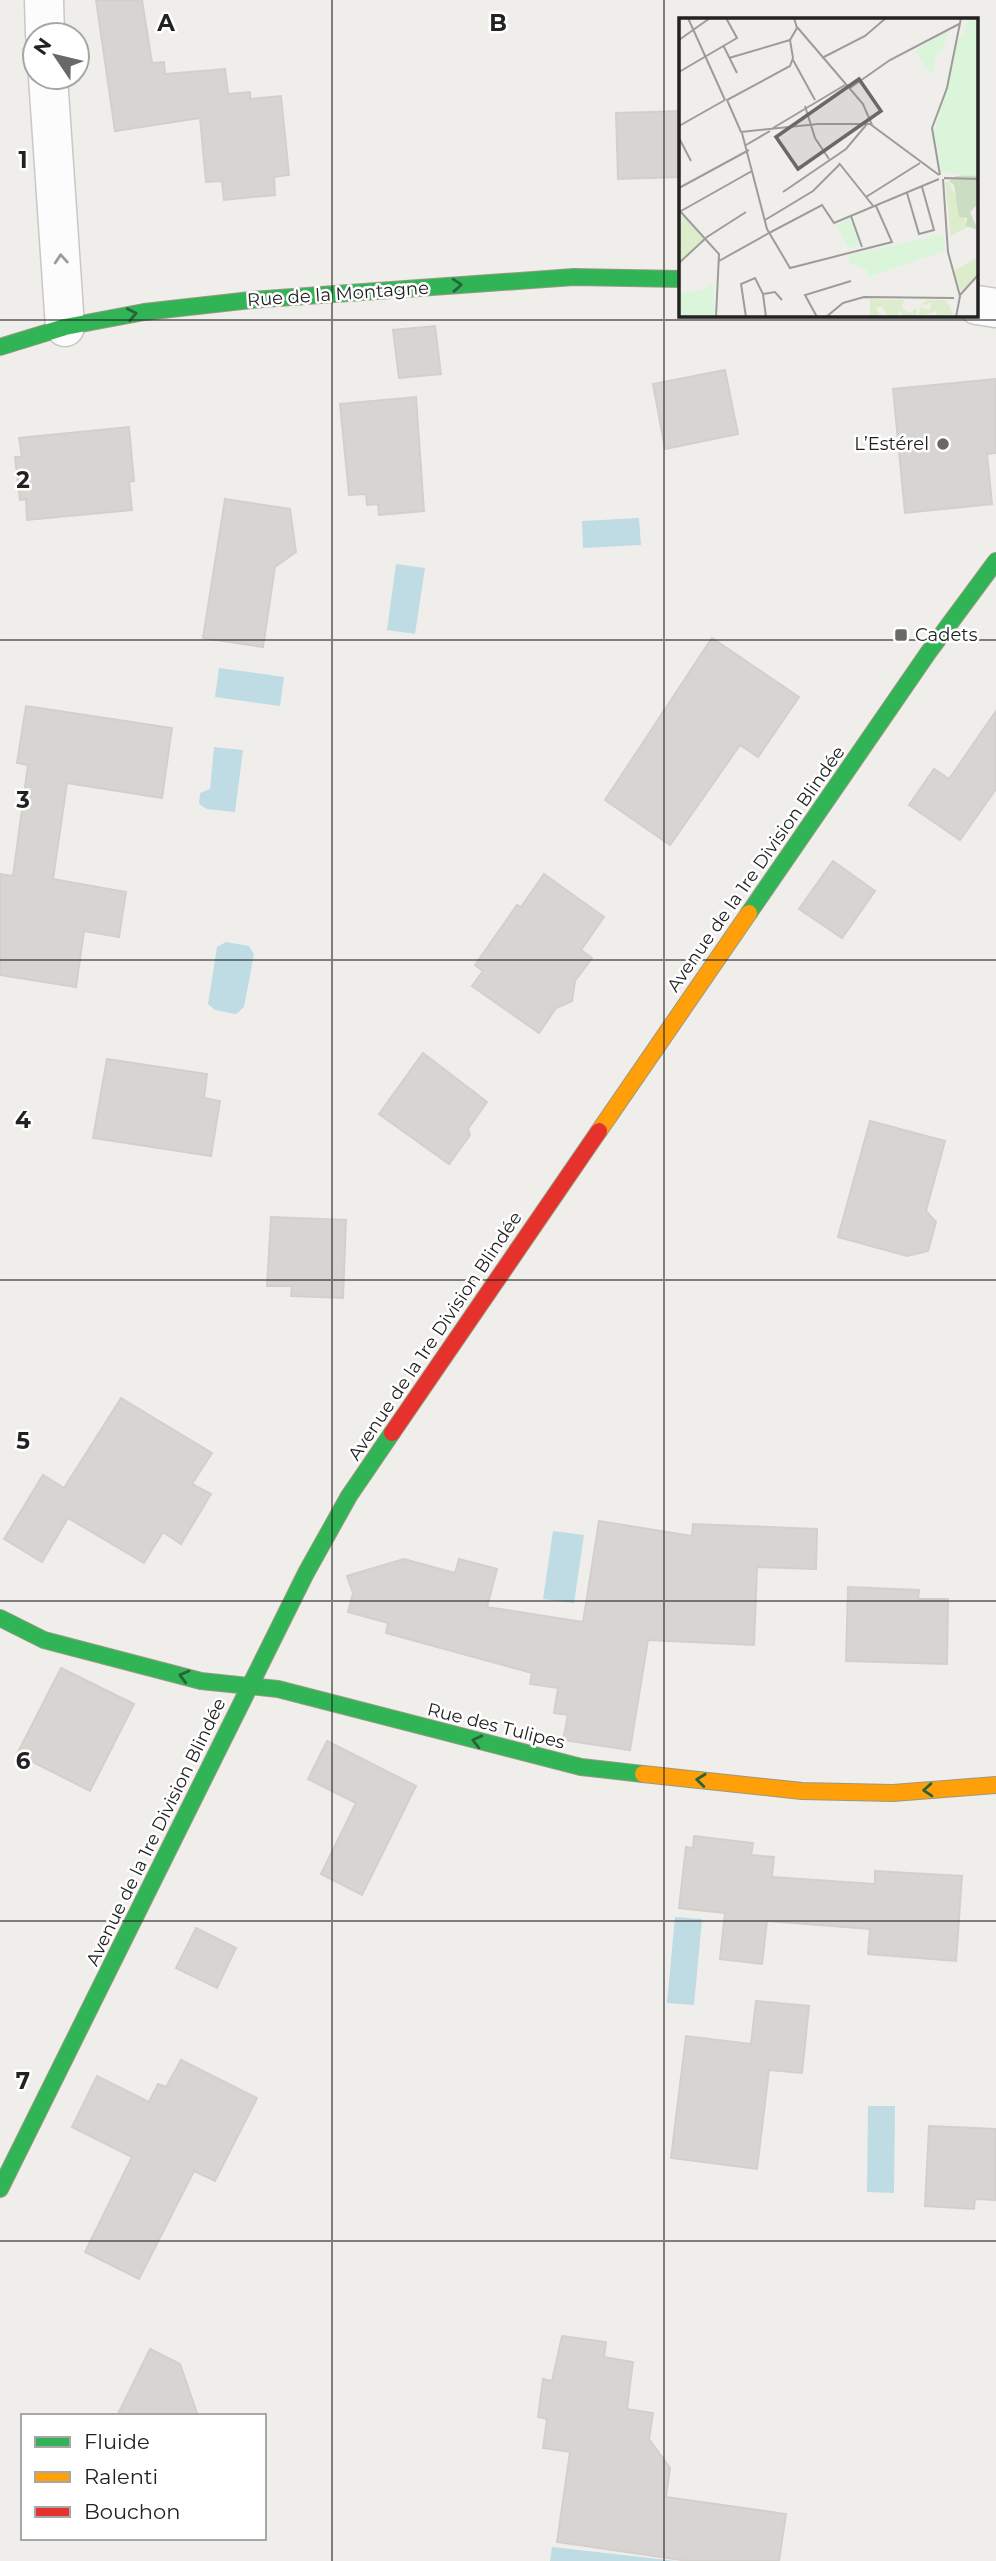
<svg xmlns="http://www.w3.org/2000/svg" width="996" height="2561" font-family="Montserrat,sans-serif">
  <style>
    .water { fill: #bfdbe3 }
    .building { fill: #d7d4d2; stroke: #d3d0cc; stroke-width: 2 }
    .lines { fill: none; stroke-linecap: round; stroke-linejoin: round }
    .street-casing { stroke: #c9c8c7; stroke-width: 41 }
    .fast-casing { stroke: #999a82; stroke-width: 18 }
    .slow-casing { stroke: #999a82; stroke-width: 18 }
    .jam-casing { stroke: #999a82; stroke-width: 18 }
    .street { stroke: #fdfcfc; stroke-width: 38 }
    .fast { stroke: #30b455; stroke-width: 16 }
    .slow { stroke: #ff9f0a; stroke-width: 16 }
    .jam { stroke: #e5322d; stroke-width: 16 }
    .oneway { stroke: #9a9a9a }
    .oneway2 { stroke: #286439 }
    .grid { fill: none; stroke: #222; stroke-width: 2; stroke-opacity: 0.55 }
    .poi-dot { fill: #6a6968; stroke: #fff; stroke-width: 2.5 }
    .labels { text-anchor: middle; dominant-baseline: central; stroke-width: 5; stroke-linejoin: round; paint-order: stroke }
    .street-label { font-size: 18px; fill: #222; stroke: #fff }
    .poi-label { font-size: 18px; fill: #222; stroke: #fff; text-anchor: end }
    .inset-road { fill: none; stroke: #9e9c9b; stroke-width: 2 }
    .view { fill: #6a6968; fill-opacity: 0.15; stroke: #6a6968; stroke-width: 3.5 }
    .inset-edge { fill: none; stroke: #222; stroke-width: 3.5 }
    .grid-label { font-size: 23px; text-anchor: middle; font-weight: bold; fill: #222; stroke: #fff; stroke-width: 5; stroke-linejoin: round; paint-order: stroke }
  </style>
  <rect width="100%" height="100%" fill="#f0eeeb"/>
  <!-- water -->
  <g class="water">
    <polygon points="639,518 641,545 583,548 582,521"/>
    <polygon points="396,564 425,568 415,634 387,630"/>
    <polygon points="219,668 284,677 280,706 215,697"/>
    <polygon points="214,747 243,750 235,812 207,809 199,804 200,793 210,789"/>
    <polygon points="226,942 249,946 254,954 244,1007 236,1014 215,1010 208,1004 217,947"/>
    <polygon points="553,1531 584,1535 574,1603 543,1599"/>
    <polygon points="675,1917 702,1919 694,2005 667,2003"/>
    <polygon points="868,2106 895,2106 894,2193 867,2192"/>
    <polygon points="552,2547 676,2561 550,2561"/>
  </g>
  <!-- building -->
  <g class="building">
    <polygon points="96,0 142,0 152,63 164,62 165,74 225,69 228,94 250,92 250,99 281,96 289,175 274,177 275,195 224,200 222,181 206,182 200,118 115,131"/>
    <polygon points="681,111 681,177 618,179 616,113"/>
    <polygon points="435,326 441,374 399,378 393,330"/>
    <polygon points="725,370 738,434 665,449 653,384"/>
    <polygon points="996,379 996,453 987,454 992,504 905,513 893,389"/>
    <polygon points="416,397 424,511 379,515 378,504 367,505 366,494 349,495 340,404"/>
    <polygon points="129,427 134,481 129,482 132,510 27,520 26,499 20,500 15,457 22,457 19,438"/>
    <polygon points="225,499 290,509 296,552 275,567 263,647 203,638"/>
    <polygon points="712,638 799,697 758,757 740,745 670,845 605,800"/>
    <polygon points="26,706 172,728 162,798 67,783 53,879 126,892 119,937 84,931 76,987 0,975 0,874 13,876 28,765 17,763"/>
    <polygon points="996,711 996,789 960,840 909,805 934,769 949,779"/>
    <polygon points="833,861 875,891 842,938 799,909"/>
    <polygon points="544,874 604,917 581,950 592,958 575,981 572,1001 556,1008 539,1033 472,986 483,971 475,965 517,905 521,907"/>
    <polygon points="423,1053 487,1102 468,1129 470,1135 449,1164 379,1114"/>
    <polygon points="107,1059 207,1074 204,1098 220,1101 211,1156 93,1138"/>
    <polygon points="870,1121 945,1141 926,1211 936,1222 928,1251 907,1256 838,1237"/>
    <polygon points="271,1217 346,1220 343,1298 291,1296 292,1286 267,1286"/>
    <polygon points="121,1398 212,1453 192,1484 211,1494 181,1544 163,1532 144,1563 68,1518 42,1562 4,1539 43,1475 64,1488"/>
    <polygon points="599,1521 692,1536 693,1524 817,1529 816,1569 757,1567 754,1645 648,1640 630,1750 563,1740 568,1715 554,1713 558,1688 530,1684 532,1673 386,1633 388,1623 348,1612 353,1593 347,1576 404,1559 455,1573 459,1559 497,1569 487,1607 583,1622"/>
    <polygon points="848,1587 919,1590 918,1599 948,1599 947,1664 846,1661"/>
    <polygon points="61,1668 134,1704 90,1791 17,1754"/>
    <polygon points="327,1741 416,1786 362,1895 321,1874 356,1803 308,1779"/>
    <polygon points="694,1836 753,1843 751,1855 774,1857 772,1877 875,1884 875,1871 962,1876 956,1961 868,1954 870,1929 767,1921 762,1964 720,1959 725,1913 679,1908 686,1847 693,1848"/>
    <polygon points="196,1928 236,1948 217,1988 176,1968"/>
    <polygon points="756,2001 809,2006 802,2073 769,2070 757,2169 671,2158 686,2036 751,2044"/>
    <polygon points="181,2060 257,2098 215,2181 194,2171 139,2279 85,2252 132,2157 72,2127 97,2076 149,2102 158,2084 166,2087"/>
    <polygon points="929,2126 996,2129 996,2200 975,2199 974,2209 925,2206"/>
    <polygon points="562,2336 606,2342 604,2357 633,2362 627,2409 653,2413 649,2439 670,2468 666,2497 786,2514 779,2561 688,2561 557,2542 570,2452 543,2448 547,2419 538,2417 543,2379 552,2381"/>
    <polygon points="150,2349 180,2364 198,2416 117,2416"/>
  </g>
  <g class="lines">
    <defs>
      <g id="street">
        <polyline points="44,0 45,35"/>
        <polyline points="48,77 65,327"/>
        <polyline points="977,305 996,308"/>
      </g>
      <g id="fast">
        <polyline points="0,347 65,327 144,312 251,300 574,277 681,279"/>
        <polyline points="749,913 928,653 996,561"/>
        <polyline points="0,1618 44,1640 201,1681 278,1689 581,1767 643,1774"/>
        <polyline points="0,2189 306,1573 349,1496 392,1433"/>
      </g>
      <g id="slow">
        <polyline points="599,1131 749,913"/>
        <polyline points="643,1774 802,1791 893,1793 996,1785"/>
      </g>
      <polyline id="jam" points="392,1433 599,1131"/>
    </defs>
    <!-- street casing -->
    <use href="#street" class="street-casing"/>
    <!-- fast casing -->
    <use href="#fast" class="fast-casing"/>
    <!-- slow casing -->
    <use href="#slow" class="slow-casing"/>
    <!-- jam casing -->
    <use href="#jam" class="jam-casing"/>
    <!-- street -->
    <use href="#street" class="street"/>
    <!-- fast -->
    <use href="#fast" class="fast"/>
    <!-- slow -->
    <use href="#slow" class="slow"/>
    <!-- jam -->
    <use href="#jam" class="jam"/>
  </g>
  <!-- one-way arrows -->
  <defs><path id="oneway-chevron" d="M-2-3.5L2.5 0L-2 3.5" fill="none" stroke-width="1.6" stroke-linecap="round" stroke-linejoin="round" transform="scale(1.75)"/></defs>
  <use class="oneway" href="#oneway-chevron" transform="translate(61 259) rotate(-94)"/>
  <g class="oneway2">
    <use href="#oneway-chevron" transform="translate(457 285) rotate(-4)"/>
    <use href="#oneway-chevron" transform="translate(132 314) rotate(-11)"/>
    <use href="#oneway-chevron" transform="translate(184 1676) rotate(-165)"/>
    <use href="#oneway-chevron" transform="translate(477 1741) rotate(-166)"/>
    <use href="#oneway-chevron" transform="translate(701 1780) rotate(-174)"/>
    <use href="#oneway-chevron" transform="translate(928 1790) rotate(176)"/>
  </g>
  <!-- grid -->
  <path class="grid" d="M 332,0 L 332,2561M 664,0 L 664,2561M 0,320 L 996,320M 0,640 L 996,640M 0,960 L 996,960M 0,1280 L 996,1280M 0,1601 L 996,1601M 0,1921 L 996,1921M 0,2241 L 996,2241"/>
  <!-- markers -->
  <g class="poi-dot">
    <circle cx="943" cy="444" r="7"/>
    <rect x="894" y="628" width="14" height="14" rx="3.5"/>
  </g>
  <g class="labels">
    <!-- street labels -->
    <g class="street-label">
      <text transform="translate(338 294) rotate(-4)">Rue de la Montagne</text>
      <text transform="translate(756 869) rotate(-55)">Avenue de la 1re Division Blindée</text>
      <text transform="translate(435 1336) rotate(-56)">Avenue de la 1re Division Blindée</text>
      <text transform="translate(496 1726) rotate(14)">Rue des Tulipes</text>
      <text transform="translate(156 1832) rotate(-64)">Avenue de la 1re Division Blindée</text>
    </g>
    <!-- poi labels -->
    <g class="poi-label">
      <text x="929" y="444">L’Estérel</text>
      <text x="915" y="635" text-anchor="start">Cadets</text>
    </g>
  </g>
  <!-- overview -->
  <g transform="translate(679 18)">
    <rect width="299" height="299" fill="#f0eeeb"/>
    <path d="M 270,163 L 289,209 L 272,218 L 266,164 ZM 3,197 L 26,221 L 0,244 L 0,200 ZM 299,239 L 299,258 L 282,274 L 275,253 ZM 191,281 L 225,282 L 223,290 L 231,295 L 238,289 L 237,299 L 224,299 L 221,293 L 218,299 L 209,299 L 203,288 L 197,290 L 201,299 L 191,299 ZM 248,282 L 267,282 L 274,296 L 258,299 L 257,293 L 240,299 L 241,289 L 251,292 L 252,285 L 241,288 Z" fill="#ddeccb"/>
    <path d="M 299,157 L 299,186 L 291,194 L 299,212 L 287,208 L 288,200 L 280,199 L 275,167 L 270,163 L 277,158 Z" fill="#cbdec1"/>
    <path d="M 289,0 L 299,0 L 299,157 L 294,158 L 263,154 L 255,116 L 279,19 L 284,19 ZM 269,12 L 264,33 L 259,34 L 255,44 L 256,52 L 250,55 L 236,33 ZM 172,200 L 181,227 L 169,230 L 158,207 ZM 265,216 L 266,233 L 190,259 L 188,252 L 170,245 L 169,237 ZM 34,264 L 35,299 L 0,299 L 0,275 L 22,272 Z" fill="#daf5da"/>
    <path class="inset-road" d="M 9,0 L 46,82M 115,0 L 118,10 L 111,22 L 114,40 L 111,48 L 48,82 L 62,114 L 139,106 L 191,106 L 260,157M 118,9 L 184,86 L 193,107M 0,22 L 31,0M 44,27 L 58,55M 50,40 L 111,22M 143,40 L 186,18 L 207,0M 114,42 L 136,82M 0,54 L 58,20 L 47,0M 171,70 L 211,42 L 280,6M 126,88 L 136,120 L 150,141M 0,108 L 46,82M 94,110 L 166,67M 63,115 L 88,211 L 111,250 L 213,224 L 197,188M 0,120 L 12,143M 67,127 L 91,113M 160,145 L 195,189M 261,157 L 253,110 L 268,70 L 282,0M 265,160 L 300,161M 264,161 L 269,234 L 281,278 L 277,299M 0,170 L 70,132M 104,174 L 167,131 L 188,106M 228,175 L 240,216 L 255,212 L 243,169M 187,179 L 241,145M 0,192 L 40,236 L 37,299M 2,193 L 73,153M 172,198 L 183,229M 86,202 L 134,173 L 161,146M 90,215 L 143,187 L 155,205 L 260,161M 40,243 L 90,215M 0,245 L 28,219 L 67,194M 84,276 L 96,274 L 103,282M 281,277 L 300,256M 67,299 L 62,266 L 76,260 L 84,276 L 87,299M 138,299 L 126,277 L 172,263M 147,299 L 164,285 L 185,279 L 275,280"/>
    <path class="view" d="M 180,61 L 202,93 L 119,151 L 97,119 Z"/>
    <rect width="299" height="299" class="inset-edge"/>
  </g>
  <g class="grid-label">
    <text x="166" y="31">A</text>
    <text x="498" y="31">B</text>
    <text x="23" y="168">1</text>
    <text x="23" y="488">2</text>
    <text x="23" y="808">3</text>
    <text x="23" y="1128">4</text>
    <text x="23" y="1449">5</text>
    <text x="23" y="1769">6</text>
    <text x="23" y="2089">7</text>
  </g>
  <!-- legend -->
  <rect x="21" y="2414" width="245" height="126" fill="#ffffff" stroke="#a7a7a7" stroke-width="2"/>
  <rect x="35" y="2437" width="35" height="10" fill="#30b455" stroke="#a7a7a7" stroke-width="2"/>
  <text x="84" y="2449" font-size="21" fill="#222222">Fluide</text>
  <rect x="35" y="2472" width="35" height="10" fill="#ff9f0a" stroke="#a7a7a7" stroke-width="2"/>
  <text x="84" y="2484" font-size="21" fill="#222222">Ralenti</text>
  <rect x="35" y="2507" width="35" height="10" fill="#e5322d" stroke="#a7a7a7" stroke-width="2"/>
  <text x="84" y="2519" font-size="21" fill="#222222">Bouchon</text>
  <!-- north arrow -->
  <g transform="translate(56 56) rotate(305)"><circle r="33" fill="#ffffff" stroke="#a7a7a7" stroke-width="2"/>
  <path d="M0-5L12 26L0 18L-12 26Z" fill="#6a6968"/>
  <text y="-10" font-size="19" font-weight="bold" text-anchor="middle" fill="#222222">N</text>
  </g>
</svg>
